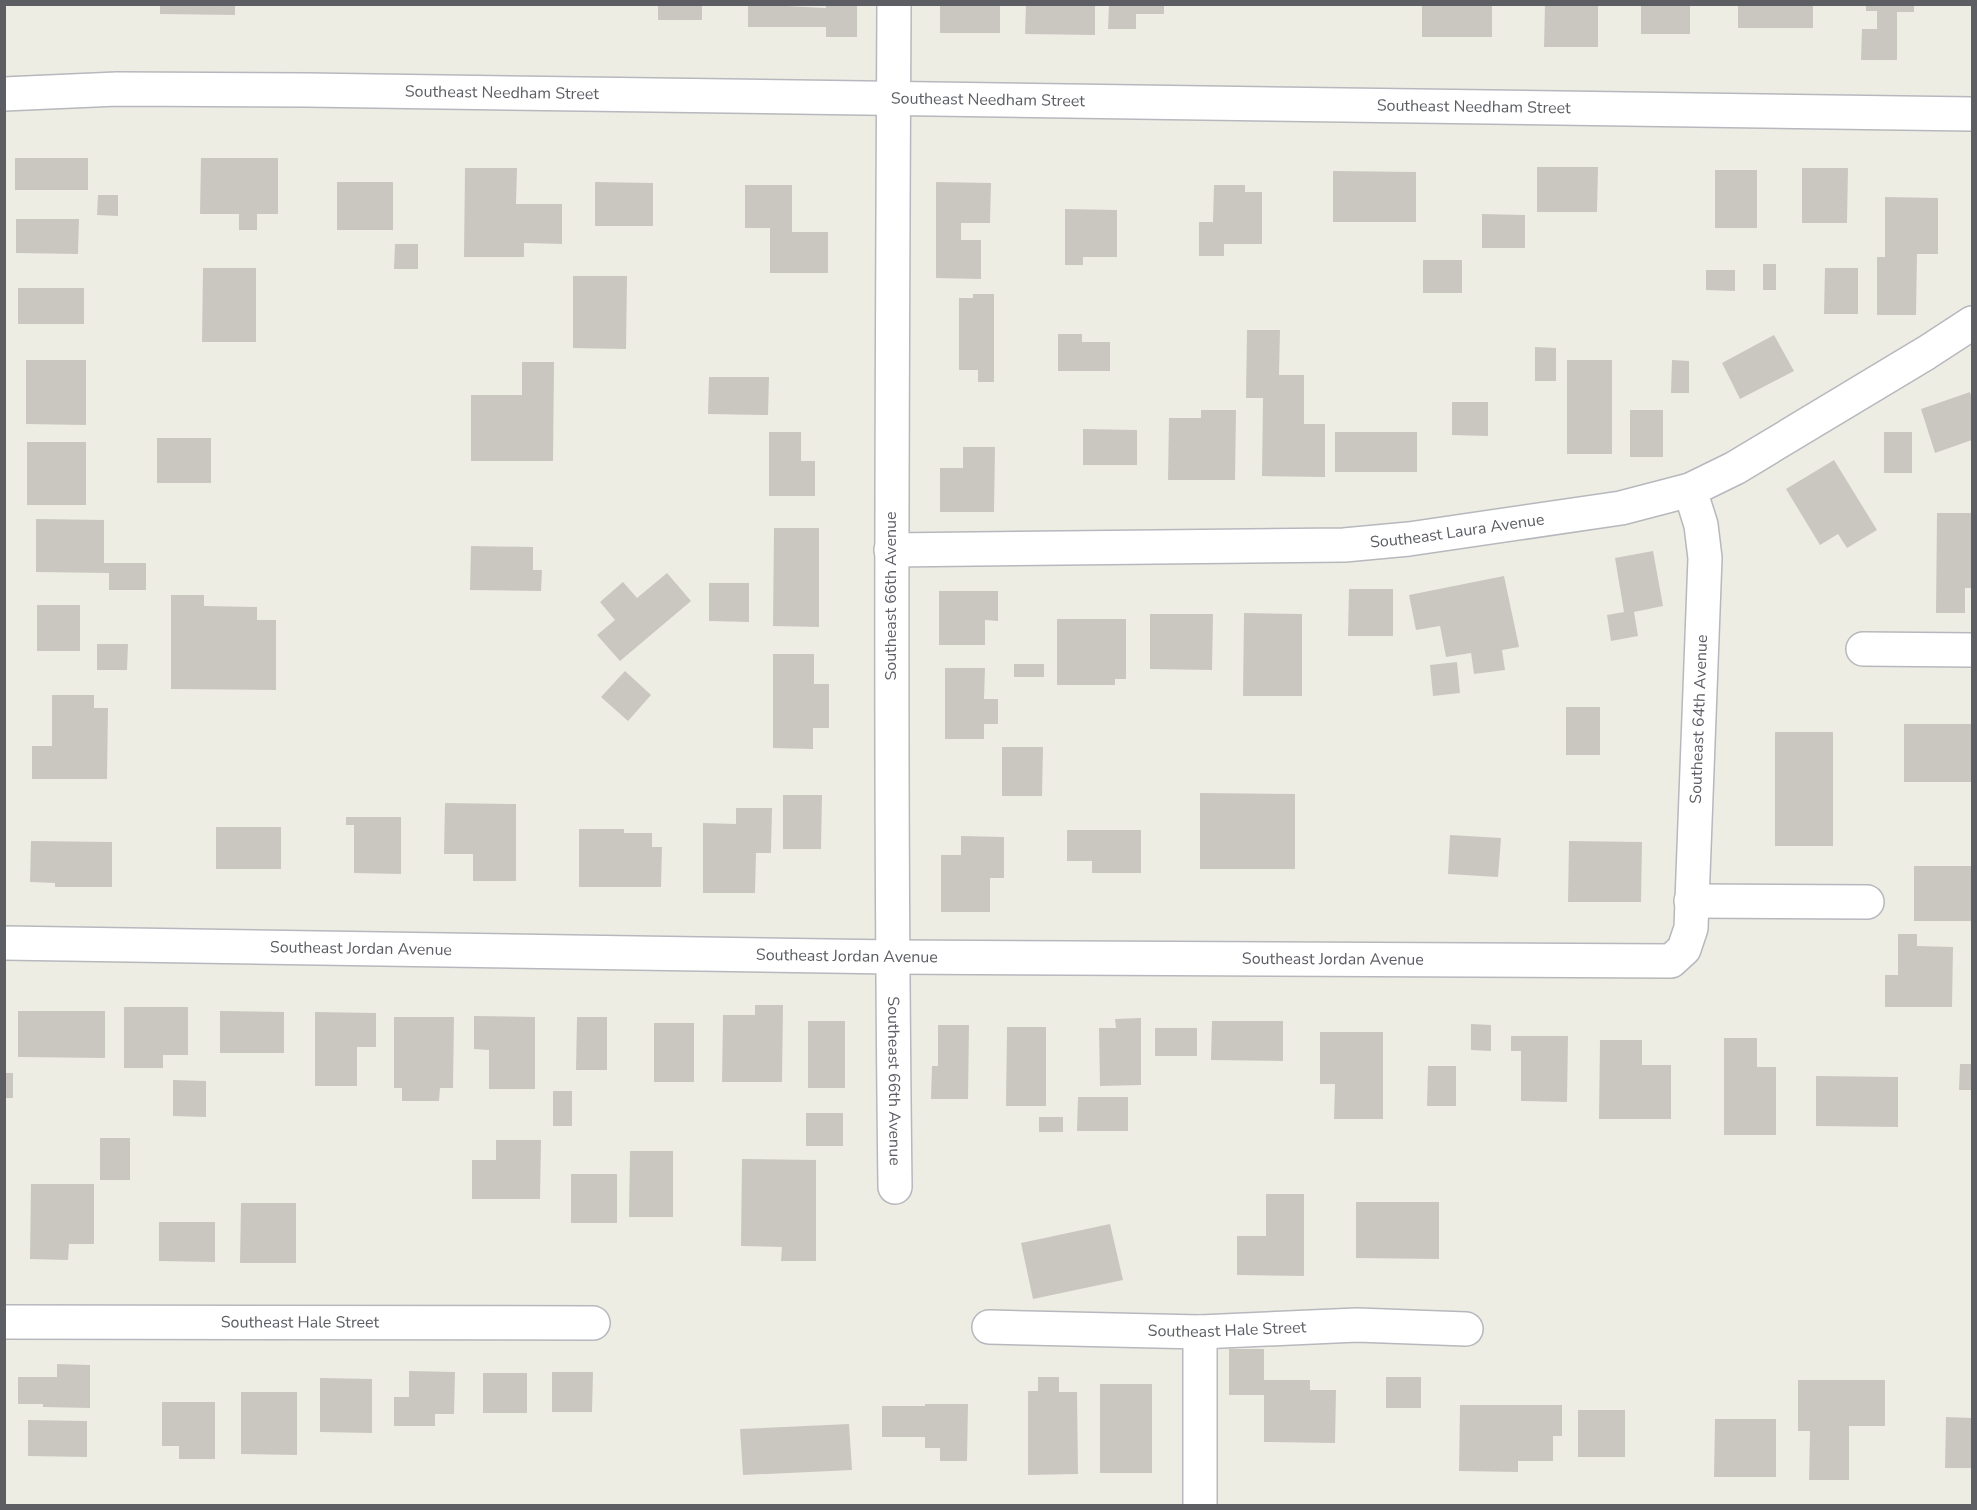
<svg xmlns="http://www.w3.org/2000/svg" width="1977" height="1510" font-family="'Nunito Sans',sans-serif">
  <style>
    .building { fill: #cac7c1 }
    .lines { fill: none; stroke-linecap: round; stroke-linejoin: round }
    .minor-casing { stroke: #b6b8bd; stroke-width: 36 }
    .minor { stroke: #fff; stroke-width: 33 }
    .labels { text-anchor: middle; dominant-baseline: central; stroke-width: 4.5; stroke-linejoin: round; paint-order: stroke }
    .street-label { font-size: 16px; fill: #5c5e64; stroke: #fff }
  </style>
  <rect width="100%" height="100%" fill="#eeede4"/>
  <!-- building -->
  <g class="building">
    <polygon points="160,4 235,4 235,15 160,14"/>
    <rect x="658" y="4" width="44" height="16"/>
    <polygon points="748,4 826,8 826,4 857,4 857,37 826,37 826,27 748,27"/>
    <rect x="940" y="4" width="60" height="29"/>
    <polygon points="1026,4 1095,4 1095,35 1025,34"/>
    <polygon points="1109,4 1164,4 1164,14 1136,14 1136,29 1108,29"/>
    <rect x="1422" y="4" width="70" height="33"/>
    <polygon points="1545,4 1598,4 1598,47 1544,47"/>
    <rect x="1641" y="4" width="49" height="30"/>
    <rect x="1738" y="4" width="75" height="24"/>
    <polygon points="1866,4 1914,4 1914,12 1897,12 1897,60 1861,60 1862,29 1877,29 1877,11 1866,11"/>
    <rect x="15" y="158" width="73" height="32"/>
    <polygon points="201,158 278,158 278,214 257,214 257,230 239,230 239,214 200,214"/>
    <polygon points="1537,167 1598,167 1597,212 1537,212"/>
    <polygon points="465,168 517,168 516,204 562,204 562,244 524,243 524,257 464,257"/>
    <polygon points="1802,168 1848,168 1847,223 1802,223"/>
    <rect x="1715" y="170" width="42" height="58"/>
    <polygon points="1333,171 1416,172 1416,222 1333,222"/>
    <rect x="337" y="182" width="56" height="48"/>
    <polygon points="595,182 653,183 653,226 595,226"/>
    <polygon points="936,182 991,183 990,223 961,223 961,240 981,240 981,279 936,278"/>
    <polygon points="745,185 792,185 792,232 828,232 828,273 770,273 770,228 745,228"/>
    <polygon points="1214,185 1245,185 1245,192 1262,192 1262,244 1224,244 1224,256 1199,256 1199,222 1213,222"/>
    <polygon points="98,195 118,195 118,216 97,215"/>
    <polygon points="1885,197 1938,198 1938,254 1917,254 1916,315 1877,315 1877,257 1885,257"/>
    <polygon points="1065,209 1117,210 1117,257 1083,257 1083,265 1065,265"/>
    <polygon points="1482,214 1525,215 1525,248 1482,248"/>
    <polygon points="16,219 79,219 78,254 16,253"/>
    <polygon points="395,244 418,244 418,269 394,269"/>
    <rect x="1423" y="260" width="39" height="33"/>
    <rect x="1763" y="264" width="13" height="26"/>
    <polygon points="203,268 256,268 256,342 202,342"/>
    <polygon points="1825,268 1858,268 1858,314 1824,314"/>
    <polygon points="1706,270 1735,270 1735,291 1706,290"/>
    <polygon points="573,276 627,276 626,349 573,348"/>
    <rect x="18" y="288" width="66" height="36"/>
    <polygon points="973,294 994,294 994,382 978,382 978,370 959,370 959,298 973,298"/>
    <polygon points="1247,330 1280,330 1279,375 1304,375 1304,424 1325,424 1325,477 1262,476 1263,398 1246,398"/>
    <polygon points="1058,334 1082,334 1082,342 1110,342 1110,371 1058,371"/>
    <polygon points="1774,335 1794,371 1740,399 1722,363"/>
    <polygon points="1535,347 1556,348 1556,381 1535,381"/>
    <polygon points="26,360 86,360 86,425 26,424"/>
    <rect x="1567" y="360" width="45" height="94"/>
    <polygon points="1672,360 1689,361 1689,393 1671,393"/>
    <polygon points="522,362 554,362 553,461 471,461 471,395 522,395"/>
    <polygon points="709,377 769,377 768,415 708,414"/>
    <polygon points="1970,392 1972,399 1972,440 1935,453 1921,409"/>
    <polygon points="1452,402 1488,402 1488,436 1452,435"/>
    <polygon points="1201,410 1236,410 1235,480 1168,480 1169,418 1201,418"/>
    <rect x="1630" y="410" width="33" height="47"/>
    <polygon points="1083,429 1137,430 1137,465 1083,465"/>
    <polygon points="769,432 801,432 801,461 815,461 815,496 769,496"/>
    <rect x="1335" y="432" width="82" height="40"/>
    <rect x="1884" y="432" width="28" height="41"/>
    <rect x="157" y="438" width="54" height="45"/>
    <rect x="27" y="442" width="59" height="63"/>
    <polygon points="963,447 995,447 994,512 940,512 940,468 963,468"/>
    <polygon points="1834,460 1877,530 1847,548 1838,534 1820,545 1786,489"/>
    <polygon points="1937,513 1972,513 1972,588 1965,588 1965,613 1936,613"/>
    <polygon points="36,519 104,520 104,563 146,563 146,590 109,590 109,573 36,572"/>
    <polygon points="774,528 819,528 819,627 773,626"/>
    <polygon points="471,546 533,547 533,570 542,570 541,591 470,590"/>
    <polygon points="1653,551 1663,606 1634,612 1638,636 1611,641 1607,615 1624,612 1615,558"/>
    <polygon points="667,573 691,601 620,661 597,635 615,620 600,602 623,582 637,598"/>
    <polygon points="1504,576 1519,647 1502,650 1505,670 1474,674 1471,653 1446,657 1440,626 1416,630 1409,595"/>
    <polygon points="709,583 749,583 749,622 709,621"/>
    <polygon points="1349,589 1393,589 1393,636 1348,636"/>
    <polygon points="939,591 998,591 998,621 985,620 985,645 939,645"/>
    <polygon points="171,595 204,595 204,606 257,607 257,620 276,620 276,690 171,689"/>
    <rect x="37" y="605" width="43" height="46"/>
    <polygon points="1244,613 1302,614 1302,696 1243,696"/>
    <polygon points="1150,614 1213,614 1212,670 1150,669"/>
    <polygon points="1057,619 1126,619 1126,679 1115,679 1115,685 1057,685"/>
    <polygon points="97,644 128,644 127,670 97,670"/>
    <polygon points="773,654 814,654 814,684 829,684 829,728 813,728 813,749 773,748"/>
    <polygon points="1457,662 1460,693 1433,696 1430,665"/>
    <rect x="1014" y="664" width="30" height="13"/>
    <polygon points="945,668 985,668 984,699 998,699 998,724 984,724 984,739 945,739"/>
    <polygon points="625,671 651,695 628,721 601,697"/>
    <polygon points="52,695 94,695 94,708 108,708 107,779 32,779 32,746 52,746"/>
    <rect x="1566" y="707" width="34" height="48"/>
    <rect x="1904" y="724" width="68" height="58"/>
    <rect x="1775" y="732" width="58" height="114"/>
    <polygon points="1002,747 1043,747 1042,796 1002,796"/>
    <polygon points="1200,793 1295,794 1295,869 1200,869"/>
    <polygon points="783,795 822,795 821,849 783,849"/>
    <polygon points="445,803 516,804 516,881 473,881 473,854 444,854"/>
    <polygon points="736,808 772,808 771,853 756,853 755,893 703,893 703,823 736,824"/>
    <polygon points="346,817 401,817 401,874 354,873 354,825 346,825"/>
    <rect x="216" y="827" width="65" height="42"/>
    <polygon points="579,829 624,829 624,833 652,833 652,847 662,847 661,887 579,887"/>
    <polygon points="1067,830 1141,830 1141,873 1092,873 1092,861 1067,861"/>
    <polygon points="1450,835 1501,838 1498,877 1448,874"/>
    <polygon points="961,836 1004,837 1004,878 990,878 990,912 941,912 941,855 961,855"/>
    <polygon points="31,841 112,842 112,887 55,887 55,883 30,882"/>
    <polygon points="1569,841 1642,842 1641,902 1568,902"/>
    <rect x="1914" y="866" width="58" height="55"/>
    <polygon points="1898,934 1917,934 1917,946 1953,947 1952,1007 1885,1007 1885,975 1898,975"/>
    <polygon points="755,1005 783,1005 782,1082 722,1082 723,1015 755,1015"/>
    <polygon points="124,1007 188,1007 188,1055 163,1055 163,1068 124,1068"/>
    <polygon points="18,1011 105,1011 105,1058 18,1057"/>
    <polygon points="220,1011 284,1012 284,1053 220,1053"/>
    <polygon points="315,1012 376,1013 376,1047 357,1047 357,1086 315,1086"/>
    <polygon points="474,1016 535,1017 535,1089 489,1089 489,1050 474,1049"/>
    <polygon points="394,1017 454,1017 453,1088 440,1088 439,1101 402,1101 402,1088 394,1088"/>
    <polygon points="577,1017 607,1017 607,1070 576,1070"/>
    <polygon points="1141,1018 1141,1085 1100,1086 1099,1028 1116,1028 1115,1019"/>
    <rect x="808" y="1021" width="37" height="67"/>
    <polygon points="1212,1021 1283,1021 1283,1061 1211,1060"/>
    <rect x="654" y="1023" width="40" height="59"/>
    <polygon points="1471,1024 1491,1025 1491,1051 1471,1050"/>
    <polygon points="938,1025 969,1025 968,1099 931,1099 932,1066 938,1066"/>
    <polygon points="1007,1027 1046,1027 1046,1106 1006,1106"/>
    <rect x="1155" y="1028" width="42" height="28"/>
    <polygon points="1320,1032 1383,1032 1383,1119 1334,1119 1335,1084 1320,1084"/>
    <polygon points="1511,1036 1568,1036 1567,1102 1521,1101 1521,1051 1511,1051"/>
    <polygon points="1724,1038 1757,1038 1757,1067 1776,1067 1776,1135 1724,1135"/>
    <polygon points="1600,1040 1642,1040 1642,1065 1671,1065 1671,1119 1599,1119"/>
    <polygon points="1960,1064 1972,1064 1972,1090 1959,1090"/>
    <polygon points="1428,1066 1456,1066 1456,1106 1427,1106"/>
    <rect x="4" y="1073" width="9" height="25"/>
    <polygon points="1816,1076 1898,1077 1898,1127 1816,1126"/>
    <polygon points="173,1080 206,1081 206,1117 173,1116"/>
    <rect x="553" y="1091" width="19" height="35"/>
    <polygon points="1078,1097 1128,1097 1128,1131 1077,1131"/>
    <rect x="806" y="1113" width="37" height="33"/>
    <rect x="1039" y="1117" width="24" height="15"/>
    <rect x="100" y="1138" width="30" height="42"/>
    <polygon points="496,1140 541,1140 540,1199 472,1199 472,1160 496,1160"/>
    <polygon points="630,1151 673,1151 673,1217 629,1217"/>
    <polygon points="742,1159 816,1160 816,1261 781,1261 782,1247 741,1246"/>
    <rect x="571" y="1174" width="46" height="49"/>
    <polygon points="31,1184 94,1184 94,1244 69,1244 68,1260 30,1259"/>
    <polygon points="1266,1194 1304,1194 1304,1276 1237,1275 1237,1236 1266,1236"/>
    <polygon points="1356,1202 1439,1202 1439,1259 1356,1258"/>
    <polygon points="241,1203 296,1203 296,1263 240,1263"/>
    <polygon points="159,1222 215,1222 215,1262 159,1261"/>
    <polygon points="1110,1224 1123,1280 1033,1299 1021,1243"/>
    <polygon points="1229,1349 1264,1349 1264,1380 1310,1380 1310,1390 1336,1390 1335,1443 1264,1442 1264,1395 1229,1395"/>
    <polygon points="57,1364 90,1365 90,1408 43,1407 43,1404 18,1404 18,1377 57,1377"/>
    <polygon points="409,1371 455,1372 454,1414 435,1414 435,1426 394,1426 394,1397 409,1397"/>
    <polygon points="552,1372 593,1372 592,1412 552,1412"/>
    <rect x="483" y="1373" width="44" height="40"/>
    <polygon points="1038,1377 1059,1377 1059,1392 1077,1392 1078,1474 1028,1475 1028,1391 1038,1391"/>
    <rect x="1386" y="1377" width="35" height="31"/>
    <polygon points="320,1378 372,1379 372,1433 320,1432"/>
    <polygon points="1798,1380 1885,1380 1885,1426 1849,1426 1849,1480 1809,1480 1810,1431 1798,1431"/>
    <rect x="1100" y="1384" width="52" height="89"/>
    <polygon points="241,1392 297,1392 297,1455 241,1454"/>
    <polygon points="162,1402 215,1402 215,1459 179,1459 179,1446 162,1446"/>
    <polygon points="925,1404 968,1404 967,1461 940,1461 940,1448 925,1448 925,1437 882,1437 882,1406 925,1406"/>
    <polygon points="1460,1405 1562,1405 1562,1436 1553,1436 1553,1461 1518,1461 1518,1472 1459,1471"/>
    <rect x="1578" y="1410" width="47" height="47"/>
    <polygon points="1946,1417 1972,1418 1972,1468 1945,1468"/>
    <polygon points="1715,1419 1776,1419 1776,1477 1714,1477"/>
    <polygon points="28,1420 87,1421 87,1457 28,1456"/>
    <polygon points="849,1424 852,1470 743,1475 740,1429"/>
  </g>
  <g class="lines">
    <defs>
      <g id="minor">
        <path id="s1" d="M 894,4 C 892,399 890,792 895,1187"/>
        <path id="s2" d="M 4,94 L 117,89 L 307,90 L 1972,114"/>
        <path id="s3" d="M 891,550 L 1344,545 L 1409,539 L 1621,508 L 1690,490 L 1735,468 L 1926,353 L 1972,323"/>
        <polyline points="1863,649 1972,650"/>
        <polyline points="1691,901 1867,902"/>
        <path id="s4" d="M 4,943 L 892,957 L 1671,961 L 1684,949 L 1691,928 L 1705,558 L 1701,525 L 1690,490"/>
        <path id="s5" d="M 4,1322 L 593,1323"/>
        <path id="s6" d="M 989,1327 L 1200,1332 L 1357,1325 L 1466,1329"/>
        <polyline points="1200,1506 1200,1332"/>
      </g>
    </defs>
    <!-- minor casing -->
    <use href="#minor" class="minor-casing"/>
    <!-- minor -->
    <use href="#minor" class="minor"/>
  </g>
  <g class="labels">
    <!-- street labels -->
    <g class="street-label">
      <text stroke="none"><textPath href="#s2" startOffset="498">Southeast Needham Street</textPath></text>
      <text stroke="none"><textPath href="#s2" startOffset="984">Southeast Needham Street</textPath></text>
      <text stroke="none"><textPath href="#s2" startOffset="1470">Southeast Needham Street</textPath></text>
      <text stroke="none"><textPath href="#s3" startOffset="567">Southeast Laura Avenue</textPath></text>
      <text transform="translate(891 596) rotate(-90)">Southeast 66th Avenue</text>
      <text stroke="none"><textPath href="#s4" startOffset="1916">Southeast 64th Avenue</textPath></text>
      <text stroke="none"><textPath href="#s4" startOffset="357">Southeast Jordan Avenue</textPath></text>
      <text stroke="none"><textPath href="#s4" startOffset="843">Southeast Jordan Avenue</textPath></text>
      <text stroke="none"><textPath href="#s4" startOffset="1329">Southeast Jordan Avenue</textPath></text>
      <text stroke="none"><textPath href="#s1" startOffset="1077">Southeast 66th Avenue</textPath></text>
      <text stroke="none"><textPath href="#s5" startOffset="296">Southeast Hale Street</textPath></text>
      <text stroke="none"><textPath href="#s6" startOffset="238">Southeast Hale Street</textPath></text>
    </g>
  </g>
  <!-- border -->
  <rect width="1977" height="1510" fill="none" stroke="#5c5e64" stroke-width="12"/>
</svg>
